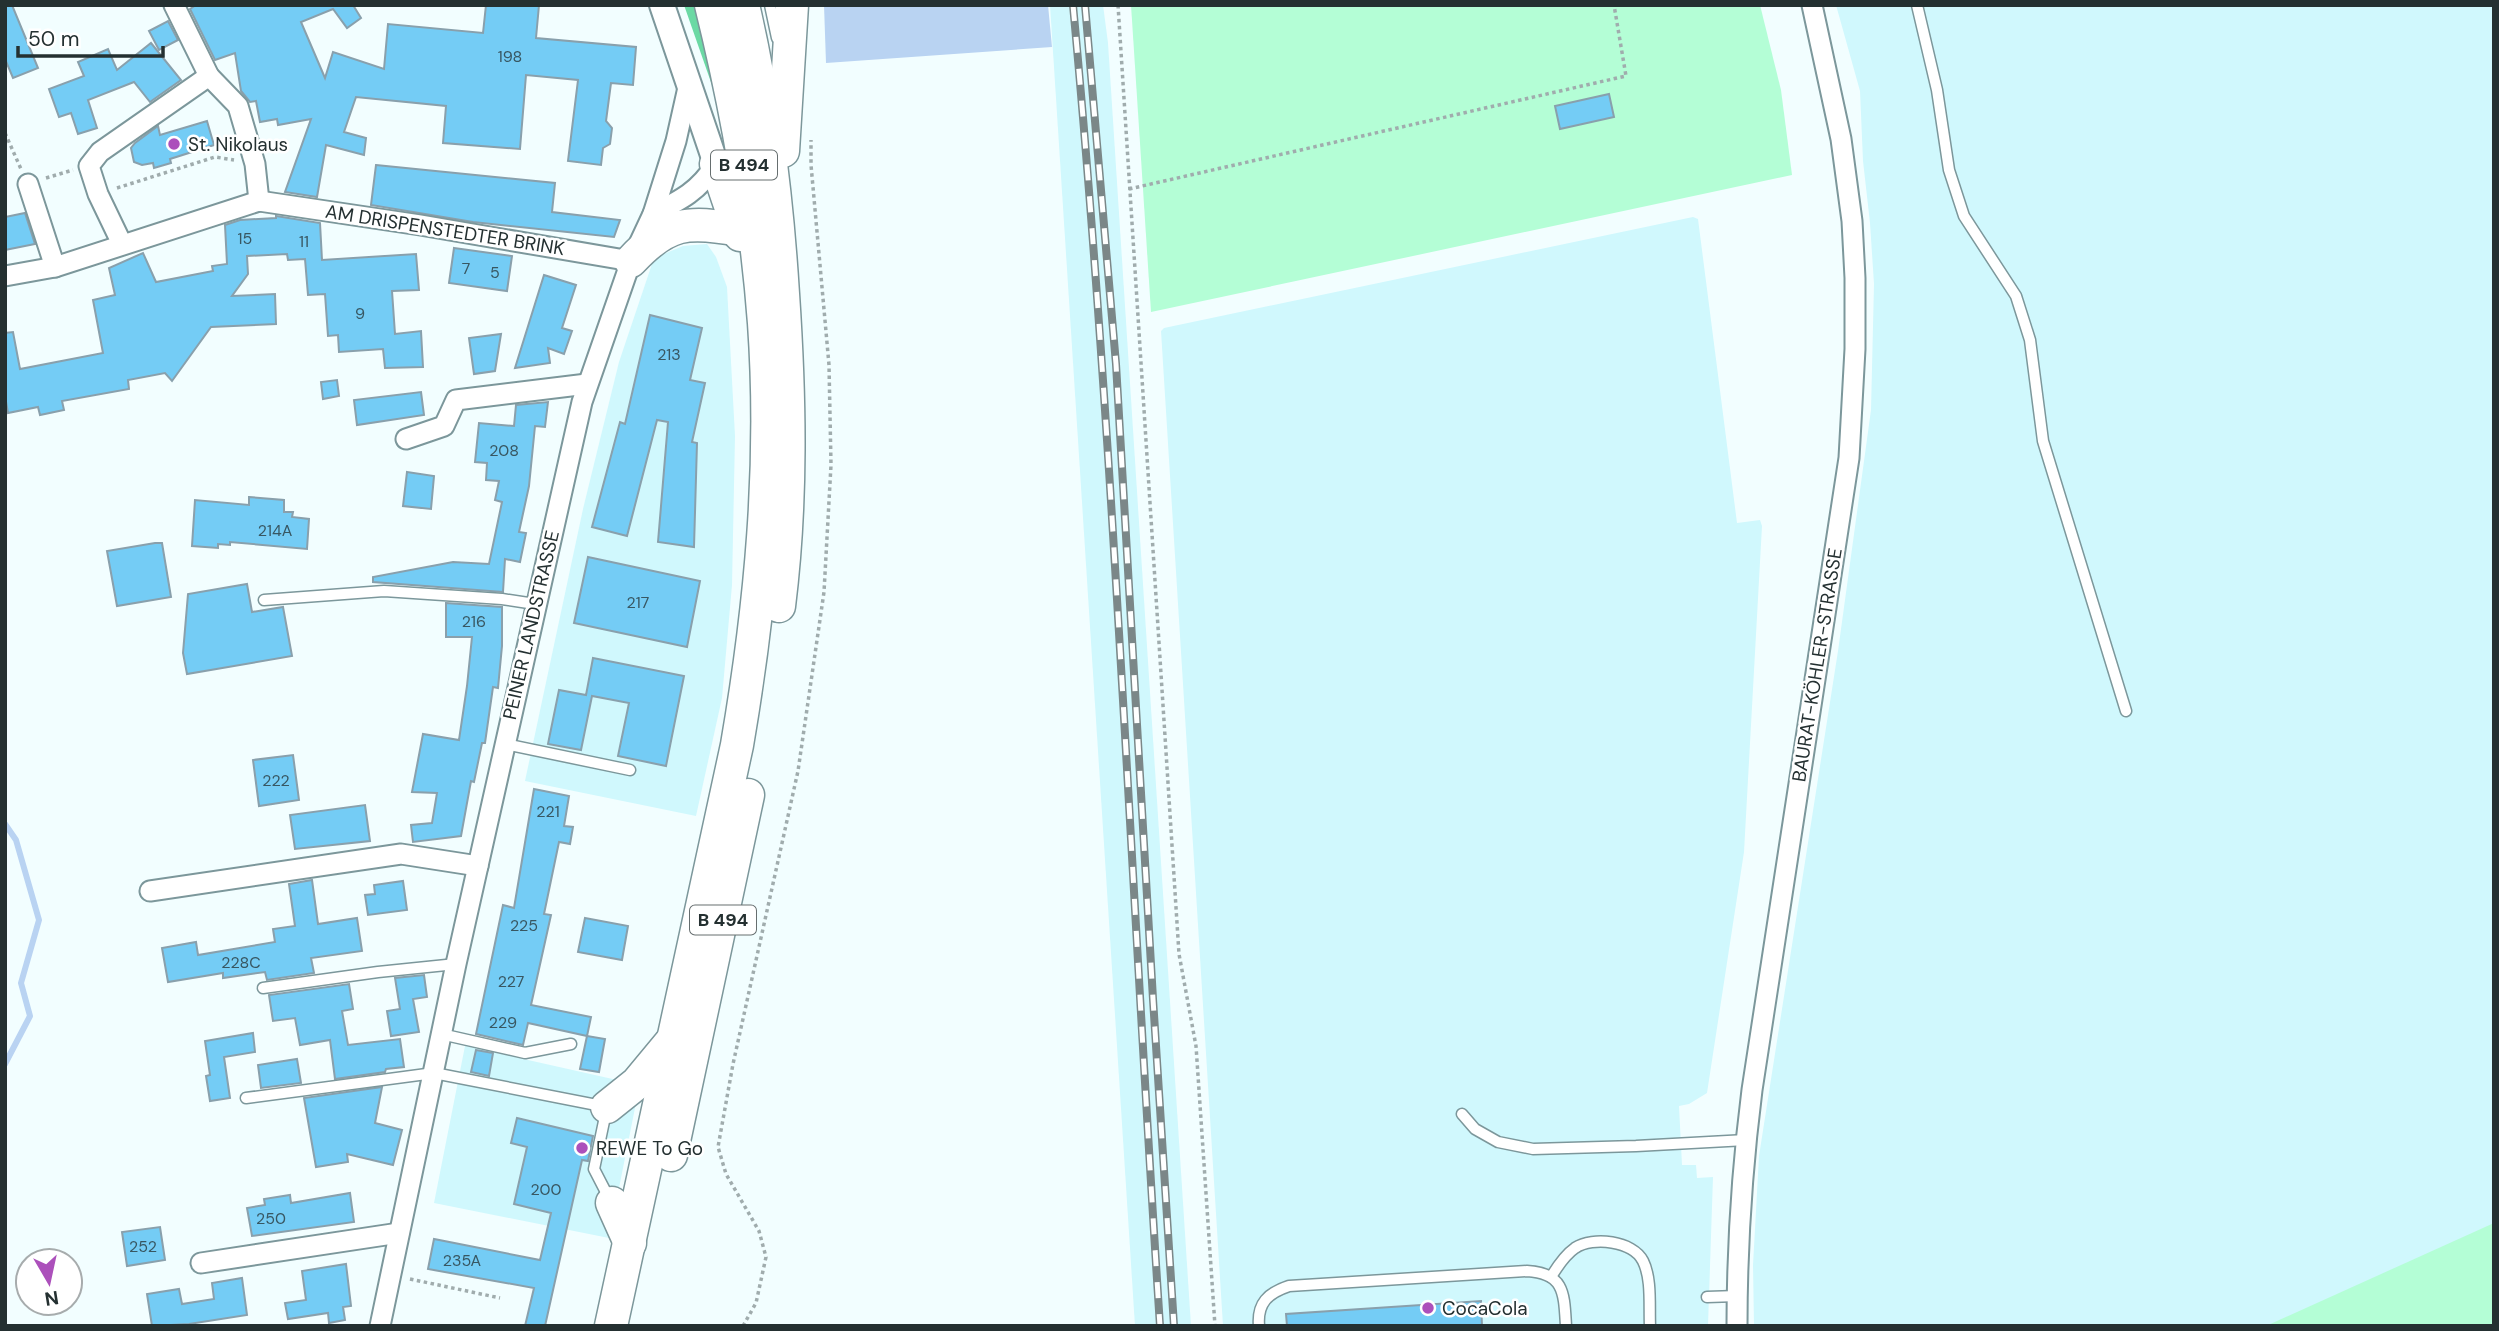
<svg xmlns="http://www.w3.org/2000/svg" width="2499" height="1331" font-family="'DM Sans',sans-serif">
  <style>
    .built { fill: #d0f8fd }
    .green { fill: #b4fed6 }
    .forest { fill: #6bd9a4 }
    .water { fill: #b9d3f2 }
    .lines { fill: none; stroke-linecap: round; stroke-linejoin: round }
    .stream { stroke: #b9d3f2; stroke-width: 6 }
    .building { fill: #74ccf5; stroke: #89a0ac; stroke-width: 2 }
    .service-casing { stroke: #7c979b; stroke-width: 13 }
    .minor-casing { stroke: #7c979b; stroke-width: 23 }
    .tertiary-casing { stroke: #7c979b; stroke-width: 28 }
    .trunk-casing { stroke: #7c979b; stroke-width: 35 }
    .path { stroke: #a0acad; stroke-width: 3.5; stroke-dasharray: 3.5 3.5; stroke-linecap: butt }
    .service { stroke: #fff; stroke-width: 10 }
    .minor { stroke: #fff; stroke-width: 19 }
    .tertiary { stroke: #fff; stroke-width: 24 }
    .trunk { stroke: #fff; stroke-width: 32 }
    .rail-casing { stroke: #7b8788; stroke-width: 8 }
    .rail { stroke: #fff; stroke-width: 5; stroke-dasharray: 16; stroke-linecap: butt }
    .poi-dot { fill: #ac50bb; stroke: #fff; stroke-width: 2.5 }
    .labels { text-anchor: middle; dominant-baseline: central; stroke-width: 5; stroke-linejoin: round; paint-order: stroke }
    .number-label { font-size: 16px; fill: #385762 }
    .shield { fill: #fff; stroke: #666e6f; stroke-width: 2 }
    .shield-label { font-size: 18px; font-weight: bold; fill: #243031 }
    .poi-label { font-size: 19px; fill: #243031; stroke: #fff; text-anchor: start }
    .street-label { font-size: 19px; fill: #243031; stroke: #fff }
  </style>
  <rect width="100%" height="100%" fill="#f2feff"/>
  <!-- built -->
  <g class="built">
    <polygon points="1050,5 1103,5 1108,43 1191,1326 1135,1326"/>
    <polygon points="1836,5 2494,5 2494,1326 1754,1326 1753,1265 1759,1156 1838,651 1871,410 1874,284 1870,223 1863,161 1860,91"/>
    <polygon points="1693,217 1698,219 1737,523 1760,520 1762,526 1744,852 1707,1093 1689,1104 1679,1106 1682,1165 1696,1165 1697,1178 1713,1177 1708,1326 1223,1326 1161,331 1164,328"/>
    <polygon points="707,244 716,257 727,287 735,436 732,585 722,698 696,816 525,781 583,509 619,362 654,258 683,246"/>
    <polygon points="465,1046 617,1080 636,1103 609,1238 434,1203"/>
  </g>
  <!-- green -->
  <g class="green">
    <polygon points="1131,5 1760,5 1781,90 1792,175 1151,312"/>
    <polygon points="2494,1223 2494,1326 2266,1326"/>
  </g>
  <!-- forest -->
  <polygon class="forest" points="684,5 697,5 720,108"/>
  <!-- water -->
  <polygon class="water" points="824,5 1048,5 1052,47 826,63"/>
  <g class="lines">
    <!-- stream -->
    <polyline class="stream" points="5,824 16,840 39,920 21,983 30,1016 5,1064"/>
  </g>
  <!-- building -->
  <g class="building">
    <polygon points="5,5 12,5 38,68 13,78 5,59"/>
    <polygon points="196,5 353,5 361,18 347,28 333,9 301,22 325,78 333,52 384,69 388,24 483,33 486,5 539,5 536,38 636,47 633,85 611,83 606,121 612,128 610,144 603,148 601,165 568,161 578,80 526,75 520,149 443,143 446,106 356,97 344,132 366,138 364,155 326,145 317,197 285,192 311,119 278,125 277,119 260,122 256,101 250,102 241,91 235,53 215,60 190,9"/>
    <polygon points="168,21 178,40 159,50 149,31"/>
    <polygon points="151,43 181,80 150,102 134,82 88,100 97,128 78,134 71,113 59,117 49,89 84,76 78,62 108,49 117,70"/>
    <polygon points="1609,94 1614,117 1560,129 1555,106"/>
    <polygon points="207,121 214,145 170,159 171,163 154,168 153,163 142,165 134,162 131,148 135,143 158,126 160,135"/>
    <polygon points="376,165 555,183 552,212 620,220 614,237 473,222 371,205"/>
    <polygon points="25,213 35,244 5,250 5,217"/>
    <polygon points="276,216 320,223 322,260 416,254 419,290 392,291 395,334 421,331 423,367 385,368 383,349 339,352 338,335 328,336 325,294 308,295 305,259 288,260 287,254 247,256 248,274 232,296 275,294 276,324 211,327 172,381 165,373 128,380 129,389 62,401 64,410 40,415 38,407 8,413 5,396 5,333 13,332 20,369 103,353 93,300 115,295 109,268 143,253 156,282 213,271 212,266 227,264 225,225 240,220 276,218"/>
    <polygon points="454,248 512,256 507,291 449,283"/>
    <polygon points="544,275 576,285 562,328 572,331 564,354 548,348 550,363 515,368"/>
    <polygon points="650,315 702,328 690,380 705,383 692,442 697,443 694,547 658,542 668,422 657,420 627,536 592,527 620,422 625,424"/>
    <polygon points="501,334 495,371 474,374 469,338"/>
    <polygon points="337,380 339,396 323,399 321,382"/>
    <polygon points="421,392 424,415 357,425 354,400"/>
    <polygon points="548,402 545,427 535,426 529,486 519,532 526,533 520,562 505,559 503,592 373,582 373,577 453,562 489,564 502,502 495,500 499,481 486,480 487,463 475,462 479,423 514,426 516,405"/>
    <polygon points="407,472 434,476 431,509 403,506"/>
    <polygon points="249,497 284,500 284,512 293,512 292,517 309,519 307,549 230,542 230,545 218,544 218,548 192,546 195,500 249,505"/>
    <polygon points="155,543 162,543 171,597 117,606 107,551"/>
    <polygon points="588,557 700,581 687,647 574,623"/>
    <polygon points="247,584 252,612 283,607 292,656 187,674 183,653 188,594"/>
    <polygon points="446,603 502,607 502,646 498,688 493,687 485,743 482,743 474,782 471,781 461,836 413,842 411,825 432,823 437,793 412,792 423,734 459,740 467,686 472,637 446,637"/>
    <polygon points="593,658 684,676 666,766 618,756 629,703 592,696 581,750 548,744 559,690 586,695"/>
    <polygon points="293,755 299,800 259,806 253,760"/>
    <polygon points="534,789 569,796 564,826 573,827 570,844 559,842 544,914 551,915 531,1005 591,1017 587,1036 528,1023 523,1045 476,1034 503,905 514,908"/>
    <polygon points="365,805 370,841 295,849 290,815"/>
    <polygon points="312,880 318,924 357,918 362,951 311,958 314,973 267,980 265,972 223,978 223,973 168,982 162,948 196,942 198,955 275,942 273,929 295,926 289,884"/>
    <polygon points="403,881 407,910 368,915 365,895 375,894 374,885"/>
    <polygon points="585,918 628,926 622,960 578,952"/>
    <polygon points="424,975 427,997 413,999 419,1032 391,1036 387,1011 400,1009 395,978"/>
    <polygon points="349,984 353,1009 342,1011 348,1045 400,1039 404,1067 386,1069 385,1072 335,1079 330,1040 300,1045 295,1018 273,1021 269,995"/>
    <polygon points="253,1033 255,1052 224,1057 230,1098 210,1101 206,1076 210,1075 205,1041"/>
    <polygon points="587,1036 605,1039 599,1072 580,1069"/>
    <polygon points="476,1050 493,1053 489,1076 471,1072"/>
    <polygon points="297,1059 301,1083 261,1088 258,1065"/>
    <polygon points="382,1087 375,1123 402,1130 393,1165 347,1154 348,1162 316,1167 304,1098"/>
    <polygon points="517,1118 593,1136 588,1161 582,1160 545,1326 525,1326 534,1288 428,1269 434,1239 540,1260 551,1213 514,1204 527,1147 511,1143"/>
    <polygon points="350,1193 354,1222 252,1236 247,1208 265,1205 264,1199 290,1195 291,1203"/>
    <polygon points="160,1227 165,1260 127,1266 122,1232"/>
    <polygon points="346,1264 351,1306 343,1307 345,1320 329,1323 328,1313 288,1319 285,1303 306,1300 302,1271"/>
    <polygon points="242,1278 247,1315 189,1324 152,1326 147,1294 179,1289 182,1304 214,1299 212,1283"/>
    <polygon points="1481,1301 1482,1326 1287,1326 1286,1314"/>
  </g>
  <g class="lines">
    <defs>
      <g id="service">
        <polyline points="770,5 777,38"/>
        <polyline points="1917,5 1937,90 1949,170 1964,216 2016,296 2030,340 2043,441 2126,711"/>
        <polyline points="264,600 384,591 502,599 535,604"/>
        <polyline points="505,744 630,770"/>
        <polyline points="263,988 378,972 456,964"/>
        <polyline points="441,1034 525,1053 571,1044"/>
        <polyline points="246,1098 434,1073 607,1107 594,1169 610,1200"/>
        <polyline points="1462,1114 1475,1129 1498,1142 1533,1149 1636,1146 1746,1140"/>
        <path d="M 1551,1277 C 1557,1267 1565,1255 1575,1248 C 1593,1236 1633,1241 1643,1261 C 1652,1279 1649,1306 1650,1326"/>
        <polyline points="1707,1297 1737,1296"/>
        <path d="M 1259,1326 C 1257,1303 1268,1293 1289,1286 L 1527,1271 C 1565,1273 1564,1294 1566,1326"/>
      </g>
      <g id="minor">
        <polyline points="174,5 209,76 238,106 255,164 259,201"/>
        <polyline points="28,184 55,267"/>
        <path d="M 653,214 C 681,200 699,191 716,164"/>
        <polyline points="122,244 98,194 89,166 100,152 209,76"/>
        <polyline points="5,276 55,267 259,201 420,225 631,261"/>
        <polyline points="406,439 444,426 456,400 587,384"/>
        <polyline points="150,891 401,854 478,866"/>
        <polyline points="201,1263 399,1233"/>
        <polyline points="380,1326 456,964 582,402 631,261 653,214 676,141 689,83"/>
        <path d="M 1737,1326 C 1737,1247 1742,1169 1752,1090 L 1849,458 L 1855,349 L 1855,278 L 1852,221 L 1841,139 L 1812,5"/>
      </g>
      <polyline id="tertiary" points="662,5 716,164"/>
      <g id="trunk">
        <path d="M 743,5 C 765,99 777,197 783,294 C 790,398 792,502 779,606"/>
        <polyline points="783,151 792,5"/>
        <polyline points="716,164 740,235"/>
        <path d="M 631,261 C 667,222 688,220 739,230"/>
        <polyline points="607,1107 637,1083 671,1042"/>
        <polyline points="671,1155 748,795"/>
        <polyline points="612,1203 630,1243"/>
        <path d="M 611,1326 L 737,745 C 761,605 774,465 764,323 C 756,216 737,110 711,5"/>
      </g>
    </defs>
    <!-- service casing -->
    <use href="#service" class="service-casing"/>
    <!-- minor casing -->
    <use href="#minor" class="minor-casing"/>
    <!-- tertiary casing -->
    <use href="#tertiary" class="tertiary-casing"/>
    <!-- trunk casing -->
    <use href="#trunk" class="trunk-casing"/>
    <!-- path -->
    <g class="path">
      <polyline points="1118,5 1179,954 1196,1046 1215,1326"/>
      <polyline points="5,133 21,169"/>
      <polyline points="46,178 73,170"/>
      <polyline points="117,188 215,157 234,160"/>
      <polyline points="1129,189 1626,76 1614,5"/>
      <polyline points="410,1279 500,1298"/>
      <polyline points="743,1326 756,1303 766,1257 759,1231 726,1174 718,1147 733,1064 798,771 824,592 831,465 829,365 811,165 811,140"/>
    </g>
    <!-- service -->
    <use href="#service" class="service"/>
    <!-- minor -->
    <use href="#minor" class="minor"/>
    <!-- tertiary -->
    <use href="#tertiary" class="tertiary"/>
    <!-- trunk -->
    <use href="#trunk" class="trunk"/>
    <defs>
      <g id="rail">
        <path d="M 1073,5 C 1114,444 1131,886 1160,1326"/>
        <polyline points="1085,5 1116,364 1153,999 1174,1326"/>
      </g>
    </defs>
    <!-- rail casing -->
    <use href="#rail" class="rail-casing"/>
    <!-- rail -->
    <use href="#rail" class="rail"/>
  </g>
  <!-- markers -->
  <g class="poi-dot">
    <circle cx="174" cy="144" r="7"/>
    <circle cx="582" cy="1148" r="7"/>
    <circle cx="1428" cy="1308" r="7"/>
  </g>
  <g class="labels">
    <!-- number labels -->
    <g class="number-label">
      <text x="510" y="56">198</text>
      <text x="245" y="238">15</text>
      <text x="304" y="241">11</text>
      <text x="466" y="268">7</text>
      <text x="495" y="272">5</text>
      <text x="360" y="313">9</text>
      <text x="669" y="354">213</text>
      <text x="504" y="450">208</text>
      <text x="275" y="530">214A</text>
      <text x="638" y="602">217</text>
      <text x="474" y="621">216</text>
      <text x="276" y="780">222</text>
      <text x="548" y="811">221</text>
      <text x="524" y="925">225</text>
      <text x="241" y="962">228C</text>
      <text x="511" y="981">227</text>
      <text x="503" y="1022">229</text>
      <text x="546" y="1189">200</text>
      <text x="271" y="1218">250</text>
      <text x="143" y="1246">252</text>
      <text x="462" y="1260">235A</text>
    </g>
    <!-- shield labels -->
    <g class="shield">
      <rect x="711" y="150.5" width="66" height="29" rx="5"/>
      <rect x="690" y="905.5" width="66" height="29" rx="5"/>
    </g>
    <g class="shield-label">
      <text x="744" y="165">B 494</text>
      <text x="723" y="920">B 494</text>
    </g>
    <!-- poi labels -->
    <g class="poi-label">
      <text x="188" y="144">St. Nikolaus</text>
      <text x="596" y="1148">REWE To Go</text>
      <text x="1442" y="1308">CocaCola</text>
    </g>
    <!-- street labels -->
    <g class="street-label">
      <text transform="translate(445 230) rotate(9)">AM DRISPENSTEDTER BRINK</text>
      <text transform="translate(531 625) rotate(-77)">PEINER LANDSTRASSE</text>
      <text transform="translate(1817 665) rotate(-81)">BAURAT-KÖHLER-STRASSE</text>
    </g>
  </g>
  <!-- border -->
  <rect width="2499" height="1331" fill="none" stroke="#243031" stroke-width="14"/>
  <!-- north arrow -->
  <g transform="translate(49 1282) rotate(171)"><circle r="33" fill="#ffffff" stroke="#a7acad" stroke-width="2"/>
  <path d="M0-5L12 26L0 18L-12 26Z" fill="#ac50bb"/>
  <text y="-10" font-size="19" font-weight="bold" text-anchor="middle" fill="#243031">N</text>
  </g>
  <!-- scale -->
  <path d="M18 46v10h145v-10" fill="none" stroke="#243031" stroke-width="3.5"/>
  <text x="28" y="46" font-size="21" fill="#243031" stroke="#ffffff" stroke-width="5" paint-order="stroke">50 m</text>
</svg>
